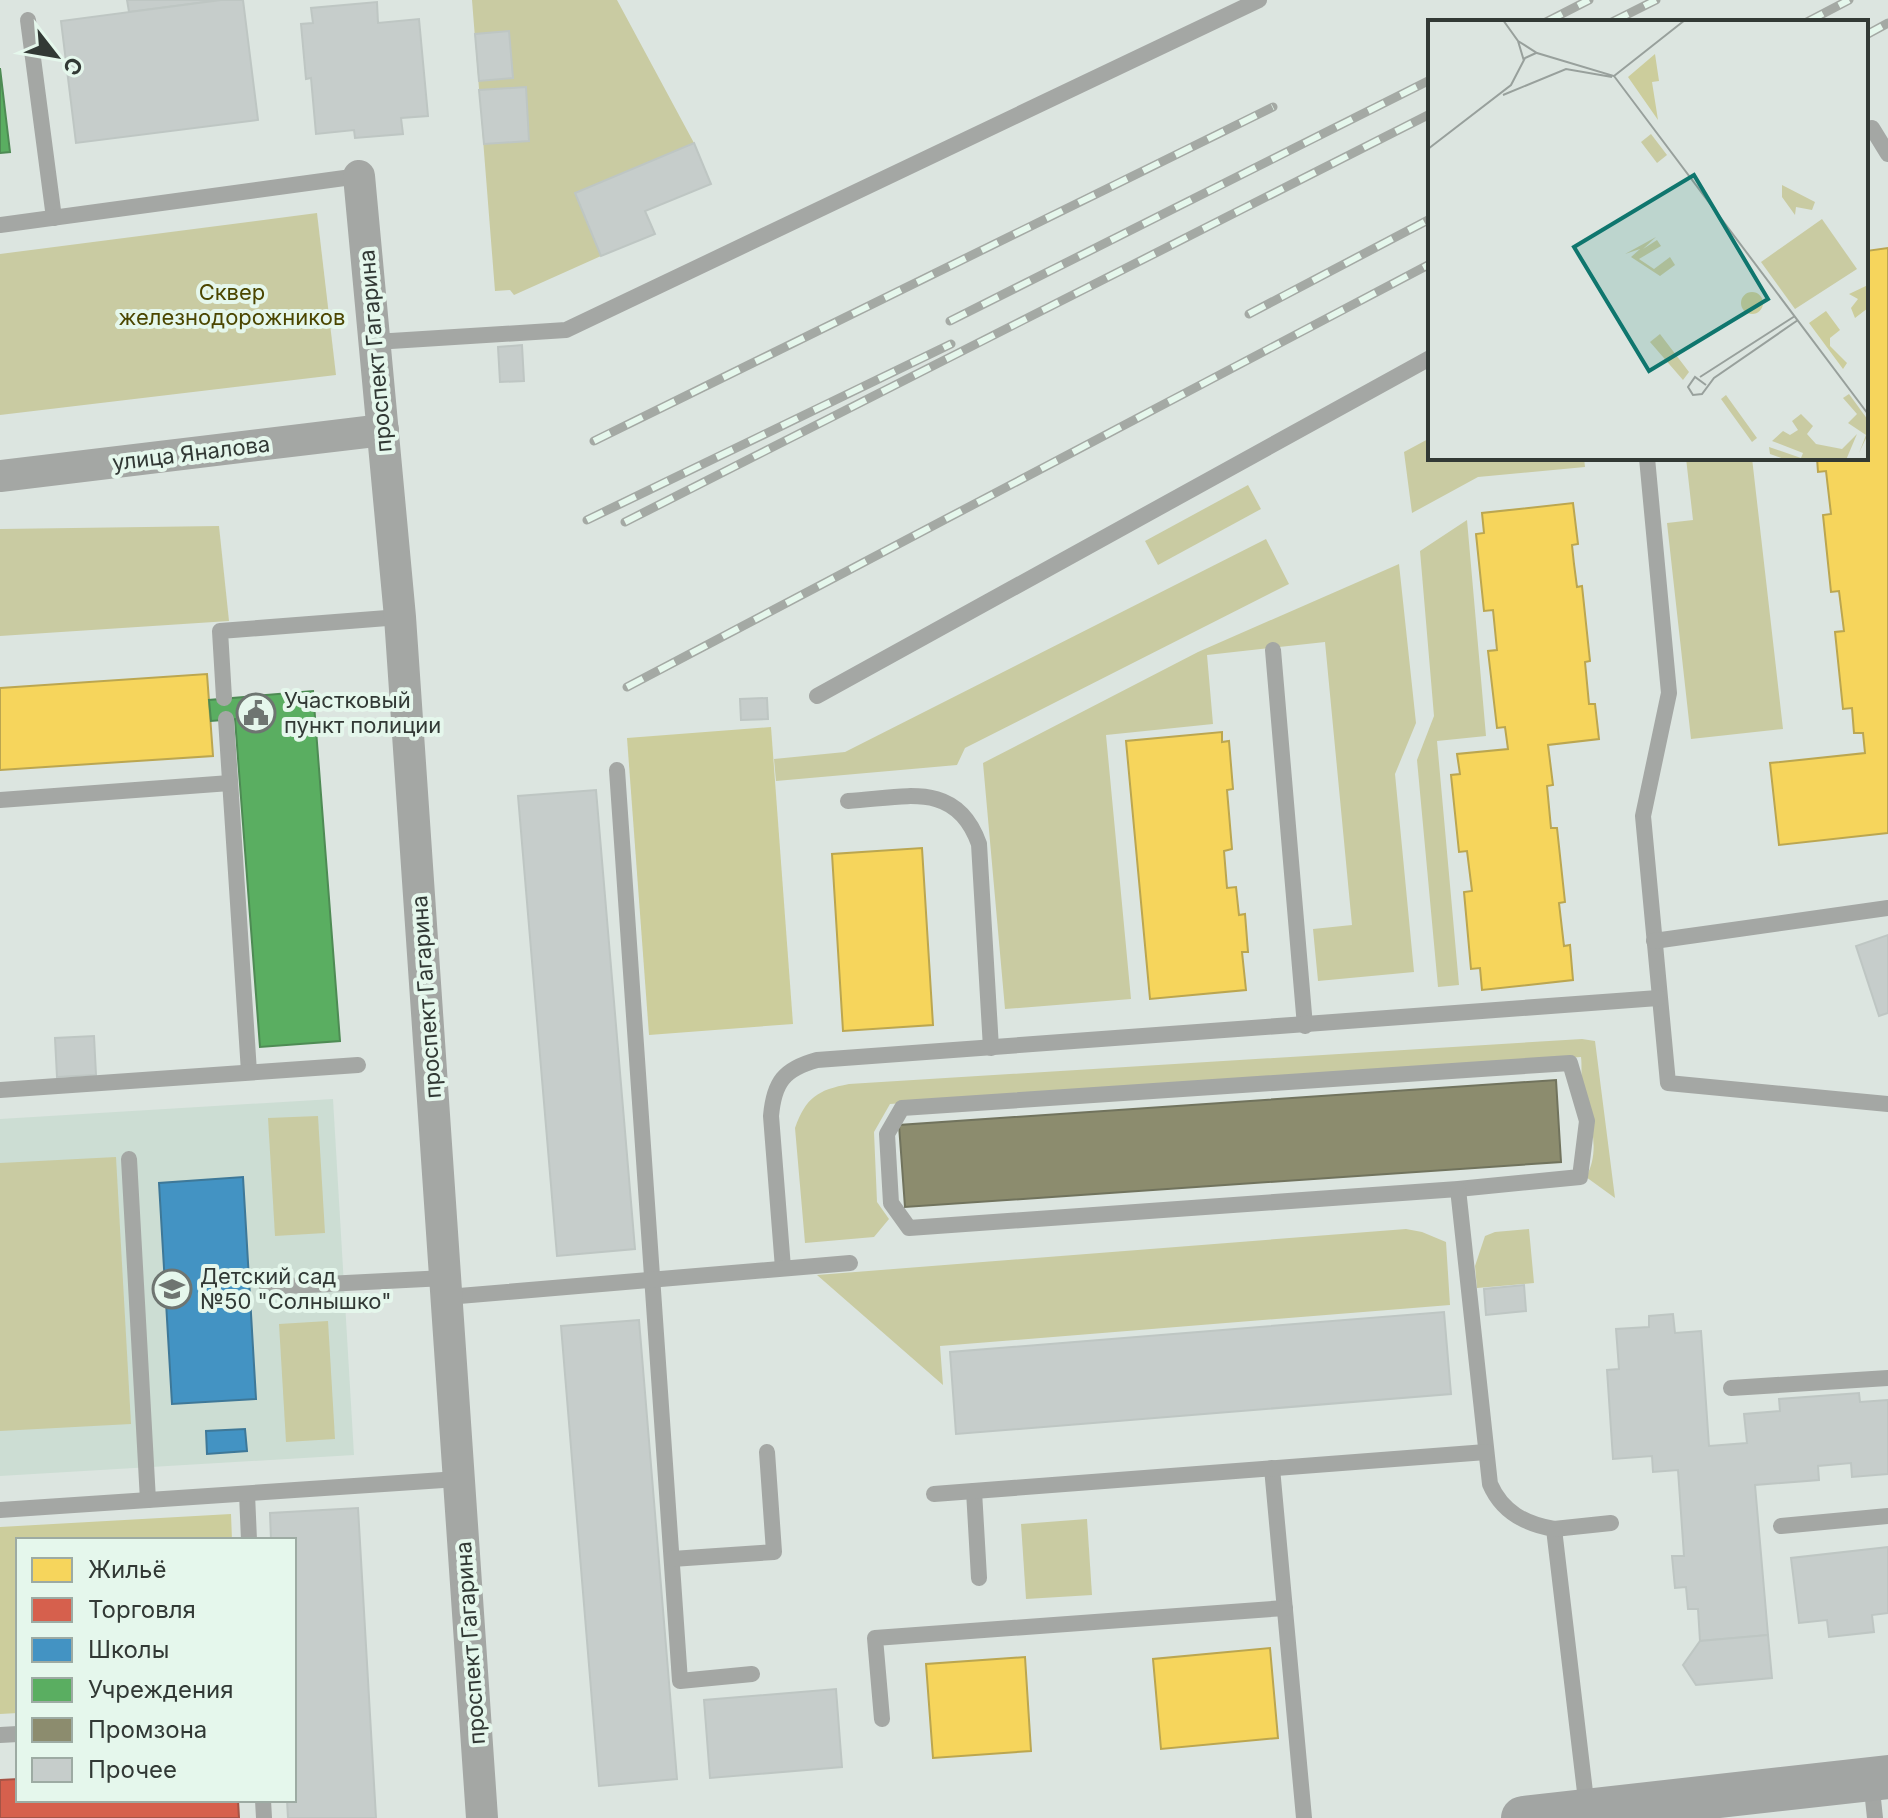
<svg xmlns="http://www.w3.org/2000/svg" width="1888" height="1818" font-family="Inter,sans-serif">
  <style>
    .built { fill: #ccddd3 }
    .green { fill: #c9cba2 }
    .forest { fill: #cccd9c }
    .homes { fill: #f6d55c; stroke: #bba650; stroke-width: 2 }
    .shops { fill: #d6604d; stroke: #a55446; stroke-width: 2 }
    .schools { fill: #4393c3; stroke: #3e7898; stroke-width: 2 }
    .public { fill: #5aae61; stroke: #4e8b54; stroke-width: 2 }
    .industry { fill: #8c8c6e; stroke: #71735d; stroke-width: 2 }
    .building { fill: #c6cdcb; stroke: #bec6c3; stroke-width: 2 }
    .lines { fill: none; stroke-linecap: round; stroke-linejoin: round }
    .lane { stroke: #a4a7a4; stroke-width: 16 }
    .street { stroke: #a4a7a4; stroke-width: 32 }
    .secondary { stroke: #a2a5a3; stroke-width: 44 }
    .rail-casing { stroke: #a4a9a4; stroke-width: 9 }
    .rail { stroke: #e5f7ec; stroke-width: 6; stroke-dasharray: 18; stroke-linecap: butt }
    .labels { text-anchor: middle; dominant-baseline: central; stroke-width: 8; stroke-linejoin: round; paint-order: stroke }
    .park-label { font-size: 22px; fill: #4b4600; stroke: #e5f7ec }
    .street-label { font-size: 22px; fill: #323935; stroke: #e5f7ec }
    .poi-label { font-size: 22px; fill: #323935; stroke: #e5f7ec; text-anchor: start }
    .inset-road { fill: none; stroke: #98a09c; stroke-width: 2 }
    .view { fill: #0f766e; fill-opacity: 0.15; stroke: #0f766e; stroke-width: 4 }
    .inset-edge { fill: none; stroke: #323935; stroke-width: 4 }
  </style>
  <rect width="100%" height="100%" fill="#dce5e0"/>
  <!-- built -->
  <polygon class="built" points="333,1099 354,1455 0,1476 0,1119"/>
  <!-- green -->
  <g class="green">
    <polygon points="472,0 617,0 694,143 575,193 601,256 514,295 510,290 495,291"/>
    <polygon points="317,213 336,375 0,415 0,254"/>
    <polygon points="1430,438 1430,458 1584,458 1585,467 1478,477 1412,513 1404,452"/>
    <polygon points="1686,458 1752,458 1783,729 1691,739 1667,523 1693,520"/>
    <polygon points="1248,485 1261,509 1158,565 1145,541"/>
    <polygon points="1467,520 1486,736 1437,741 1459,985 1438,987 1417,760 1434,716 1420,551"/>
    <polygon points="219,526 229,621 0,636 0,529"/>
    <polygon points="1266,539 1289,584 965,748 957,765 776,781 774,759 845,752"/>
    <polygon points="1399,564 1416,723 1395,774 1414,972 1318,981 1313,929 1352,925 1325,642 1207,655 1213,724 1106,735 1131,999 1005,1009 983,763 1198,652"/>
    <path d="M 1582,1039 L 1595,1041 L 1615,1198 L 1586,1177 C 1603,1147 1587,1114 1582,1083 C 1581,1075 1582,1065 1581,1057 L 890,1104 L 874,1132 L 877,1202 L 889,1219 L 874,1237 L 805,1243 L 795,1128 C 806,1097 818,1090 849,1084 Z"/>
    <polygon points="318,1116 325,1233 275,1236 268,1118"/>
    <polygon points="116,1157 131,1424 0,1431 0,1163"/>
    <polygon points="1406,1229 1422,1232 1446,1242 1450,1305 940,1346 943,1385 817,1275"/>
    <polygon points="1529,1229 1534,1283 1477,1288 1475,1266 1485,1236 1495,1232"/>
    <polygon points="328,1321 335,1439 286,1442 279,1324"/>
    <polygon points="1087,1519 1092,1595 1026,1599 1021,1524"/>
  </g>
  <!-- forest -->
  <g class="forest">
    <polygon points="771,727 793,1024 649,1035 627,738"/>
    <polygon points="231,1514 232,1540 18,1540 18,1713 0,1714 0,1527"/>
  </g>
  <!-- homes -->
  <g class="homes">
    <polygon points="1888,248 1888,833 1779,845 1770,763 1865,753 1863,733 1854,733 1852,708 1843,709 1835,632 1844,631 1839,591 1831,592 1823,515 1831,514 1826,471 1818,472 1817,458 1866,458 1866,251"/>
    <polygon points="1573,503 1578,544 1572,545 1574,564 1577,587 1582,586 1590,661 1585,662 1589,704 1595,704 1599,739 1548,745 1553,785 1547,786 1551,828 1557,828 1565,902 1559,903 1564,946 1570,945 1573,980 1482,990 1480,968 1471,969 1464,892 1472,891 1467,851 1459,852 1451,775 1460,774 1457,754 1508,749 1505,727 1497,728 1488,651 1497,650 1493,610 1484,611 1476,534 1484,533 1482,513"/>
    <polygon points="207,674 213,756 0,770 0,688"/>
    <polygon points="1222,732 1222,742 1229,741 1233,789 1227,790 1232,849 1224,851 1227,888 1236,887 1239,915 1245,914 1248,952 1242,952 1246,990 1150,999 1126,741"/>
    <polygon points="922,848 933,1025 843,1031 832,854"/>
    <polygon points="1270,1648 1278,1738 1161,1749 1153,1659"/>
    <polygon points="1025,1657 1031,1751 933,1758 926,1664"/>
  </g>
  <!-- shops -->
  <polygon class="shops" points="18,1779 18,1800 238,1800 239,1818 0,1818 0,1780"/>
  <!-- schools -->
  <g class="schools">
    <polygon points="243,1177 256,1399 172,1404 159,1183"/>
    <polygon points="245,1429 247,1451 207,1454 206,1431"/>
  </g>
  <!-- public -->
  <g class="public">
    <polygon points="0,68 10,152 0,153"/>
    <polygon points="313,691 340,1041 260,1047 235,719 211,721 209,700"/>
  </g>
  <!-- industry -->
  <polygon class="industry" points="1556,1080 1561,1162 905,1207 899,1125"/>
  <!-- building -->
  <g class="building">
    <polygon points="127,0 221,0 129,12"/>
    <polygon points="221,0 243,0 258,120 76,143 61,21"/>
    <polygon points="377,2 378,23 419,19 428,116 401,118 403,134 355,138 354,130 316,134 311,78 306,79 301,24 313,23 311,8"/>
    <polygon points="509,31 513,78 479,81 475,34"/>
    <polygon points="526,87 529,141 484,144 479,90"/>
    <polygon points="694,143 711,184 645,211 655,234 601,256 575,193"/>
    <polygon points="522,345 524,381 500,382 498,347"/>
    <polygon points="767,698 768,719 741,720 740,699"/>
    <polygon points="596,790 635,1249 557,1256 518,796"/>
    <polygon points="1888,935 1888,1013 1879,1016 1856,946"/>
    <polygon points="94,1036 96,1075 57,1077 55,1038"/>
    <polygon points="1524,1285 1526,1311 1486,1315 1484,1289"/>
    <polygon points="1444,1312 1451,1394 956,1434 950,1352"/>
    <polygon points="1673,1314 1675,1333 1701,1331 1709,1446 1747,1443 1744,1414 1780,1411 1779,1399 1859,1393 1860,1402 1888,1400 1888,1474 1852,1477 1851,1463 1818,1466 1819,1480 1755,1485 1768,1635 1700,1641 1698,1609 1688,1609 1686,1587 1675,1588 1672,1556 1684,1556 1678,1470 1653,1472 1652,1456 1613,1459 1607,1370 1619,1369 1616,1329 1649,1327 1649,1316"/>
    <polygon points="639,1320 677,1779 599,1786 561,1326"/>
    <polygon points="358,1508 376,1818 288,1818 287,1800 294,1800 294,1540 271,1540 270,1513"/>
    <polygon points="1888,1547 1888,1613 1872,1615 1874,1632 1829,1637 1827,1620 1799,1623 1791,1558"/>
    <polygon points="1768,1635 1772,1678 1696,1685 1683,1665 1700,1641"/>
    <polygon points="836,1689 842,1767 710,1778 704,1700"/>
  </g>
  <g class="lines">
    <!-- lane -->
    <g class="lane">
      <polyline points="28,20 54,218"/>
      <polyline points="1872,128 1888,154"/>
      <polyline points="0,225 359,176"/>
      <polyline points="375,342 566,330 1259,0"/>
      <polyline points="1647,458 1669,693 1643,816 1668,1083 1888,1104"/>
      <polyline points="1273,650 1305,1026"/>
      <polyline points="817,696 1430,358"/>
      <polyline points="224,698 220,631 400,617"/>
      <polyline points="226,719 249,1072"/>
      <polyline points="617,770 680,1681 752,1674"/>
      <polyline points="0,800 230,783"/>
      <path d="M 848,801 C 903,798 956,779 979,844 L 991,1048"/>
      <polyline points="1654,941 1888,908"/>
      <polygon points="1570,1063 1587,1121 1580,1177 1458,1189 909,1228 891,1203 887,1134 902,1108"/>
      <polyline points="0,1090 358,1065"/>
      <polyline points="129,1159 148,1500"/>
      <path d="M 1458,1189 L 1490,1484 C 1502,1512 1525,1524 1554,1529 L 1587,1809"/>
      <path d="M 783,1268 L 771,1116 C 774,1082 784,1069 817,1060 L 1658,998"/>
      <polyline points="267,1287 445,1278"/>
      <polyline points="447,1297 850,1263"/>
      <polyline points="1731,1388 1888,1378"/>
      <polyline points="1272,1468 1304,1818"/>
      <polyline points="974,1491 979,1578"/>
      <polyline points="247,1494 249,1540"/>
      <polyline points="934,1494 1486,1452"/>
      <polyline points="0,1510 458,1479"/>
      <polyline points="1781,1526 1888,1516"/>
      <polyline points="1554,1529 1611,1523"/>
      <polyline points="672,1559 774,1552 767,1452"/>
      <polyline points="882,1719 875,1638 1285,1608"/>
      <polyline points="0,1735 18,1734"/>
      <polyline points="1871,1780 1875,1818"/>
      <polyline points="263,1800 264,1818"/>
    </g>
    <!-- street -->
    <g class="street">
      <polyline points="359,176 400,617 482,1818"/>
      <polyline points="0,476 383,430"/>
    </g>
    <!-- secondary -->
    <polyline class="secondary" points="1523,1818 1888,1777"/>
    <defs>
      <g id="rail">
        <polyline points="1546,22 1589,0"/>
        <polyline points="1612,22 1656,0"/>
        <polyline points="1807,22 1849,0"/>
        <polyline points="1866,35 1888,23"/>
        <polyline points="1249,314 1430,219"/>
        <polyline points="950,321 1430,80"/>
        <polyline points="594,441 1273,107"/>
        <polyline points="587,520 951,344"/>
        <polyline points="625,522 1430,114"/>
        <polyline points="627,687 1430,264"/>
      </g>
    </defs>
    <!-- rail casing -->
    <use href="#rail" class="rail-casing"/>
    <!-- rail -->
    <use href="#rail" class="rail"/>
  </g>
  <!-- icons -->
  <defs>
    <symbol id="civic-ring" viewBox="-11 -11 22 22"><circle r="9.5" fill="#e5f7ec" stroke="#6e7571" stroke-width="1.5"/><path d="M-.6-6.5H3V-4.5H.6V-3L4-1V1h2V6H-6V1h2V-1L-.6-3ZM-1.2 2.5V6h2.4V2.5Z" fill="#6e7571"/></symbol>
    <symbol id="school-ring" viewBox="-11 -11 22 22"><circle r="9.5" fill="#e5f7ec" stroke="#6e7571" stroke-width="1.5"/><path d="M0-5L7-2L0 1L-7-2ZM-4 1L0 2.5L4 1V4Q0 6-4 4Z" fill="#6e7571"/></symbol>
  </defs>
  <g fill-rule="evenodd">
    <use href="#civic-ring" x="234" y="691" width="44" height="44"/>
    <use href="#school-ring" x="150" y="1267" width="44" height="44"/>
  </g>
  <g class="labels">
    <!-- park labels -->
    <g class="park-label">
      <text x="232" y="292">Сквер<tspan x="232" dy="25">железнодорожников</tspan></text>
    </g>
    <!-- street labels -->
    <g class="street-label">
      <text transform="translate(375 351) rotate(-95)">проспект Гагарина</text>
      <text transform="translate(191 453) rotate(-7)">улица Яналова</text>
      <text transform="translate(426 997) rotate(-94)">проспект Гагарина</text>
      <text transform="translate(470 1643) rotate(-94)">проспект Гагарина</text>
    </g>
    <!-- poi labels -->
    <g class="poi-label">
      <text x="284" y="700">Участковый<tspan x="284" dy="25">пункт полиции</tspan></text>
      <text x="200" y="1276">Детский сад<tspan x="200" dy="25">№50 "Солнышко"</tspan></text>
    </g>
  </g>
  <!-- overview -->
  <g transform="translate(1428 20)">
    <rect width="440" height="440" fill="#dce5e0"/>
    <path d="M 223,114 L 239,135 L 229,143 L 213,122 ZM 354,165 L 387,182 L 384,190 L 368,187 L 367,195 L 354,177 ZM 394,199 L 429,249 L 367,289 L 333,242 ZM 228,217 L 215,229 L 229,220 L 233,226 L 211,239 L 226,249 L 242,237 L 247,245 L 232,256 L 203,237 L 212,229 L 197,234 ZM 232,314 L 261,352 L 255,360 L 222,322 ZM 421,374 L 440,400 L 440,414 L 431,433 L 438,415 L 420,403 L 429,394 L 415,378 ZM 298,375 L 329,418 L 324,422 L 293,379 ZM 373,394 L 385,406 L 379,414 L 388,424 L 414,429 L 429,414 L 418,440 L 359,440 L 342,434 L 341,427 L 373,438 L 375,433 L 344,421 L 355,411 L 362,415 L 370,410 L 364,401 Z" fill="#c9cba2"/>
    <path d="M 227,34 L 231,61 L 224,62 L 230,100 L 200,57 ZM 440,265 L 440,288 L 427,298 L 423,288 L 430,279 L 421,274 ZM313 283a11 11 0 1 1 22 0a11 11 0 1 1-22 0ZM 398,291 L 412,310 L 402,318 L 402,326 L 419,343 L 415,349 L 381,303 Z" fill="#cccd9c"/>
    <path class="inset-road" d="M 75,0 L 90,21 L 96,41M 90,21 L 109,33 L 186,56 L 440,394M 186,56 L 257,0M 75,75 L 138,49 L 184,57M 0,129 L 83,65 L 97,38 L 108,33M 272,357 L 367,296M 278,365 L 267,357 L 260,367 L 265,375 L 274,374 L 286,358 L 370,300"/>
    <path class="view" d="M 266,155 L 340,279 L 221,351 L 146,227 Z"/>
    <rect width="440" height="440" class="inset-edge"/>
  </g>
  <!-- legend -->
  <rect x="16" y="1538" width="280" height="264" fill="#e5f7ec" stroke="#9daba3" stroke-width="2"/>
  <rect x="32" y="1558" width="40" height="24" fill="#f6d55c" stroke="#9daba3" stroke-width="2"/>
  <text x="88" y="1578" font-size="24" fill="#323935">Жильё</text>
  <rect x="32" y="1598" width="40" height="24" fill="#d6604d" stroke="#9daba3" stroke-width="2"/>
  <text x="88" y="1618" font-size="24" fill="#323935">Торговля</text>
  <rect x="32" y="1638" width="40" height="24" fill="#4393c3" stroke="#9daba3" stroke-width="2"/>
  <text x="88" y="1658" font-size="24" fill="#323935">Школы</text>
  <rect x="32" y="1678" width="40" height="24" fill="#5aae61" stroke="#9daba3" stroke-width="2"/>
  <text x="88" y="1698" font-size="24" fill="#323935">Учреждения</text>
  <rect x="32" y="1718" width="40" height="24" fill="#8c8c6e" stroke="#9daba3" stroke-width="2"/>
  <text x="88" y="1738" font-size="24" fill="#323935">Промзона</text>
  <rect x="32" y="1758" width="40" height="24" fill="#c6cdcb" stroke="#9daba3" stroke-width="2"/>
  <text x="88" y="1778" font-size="24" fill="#323935">Прочее</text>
  <!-- north arrow -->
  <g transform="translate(56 56) rotate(121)" stroke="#e5f7ec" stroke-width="6" paint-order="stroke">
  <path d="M0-6L14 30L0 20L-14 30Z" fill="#323935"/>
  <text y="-12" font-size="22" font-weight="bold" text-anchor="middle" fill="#323935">С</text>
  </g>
</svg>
